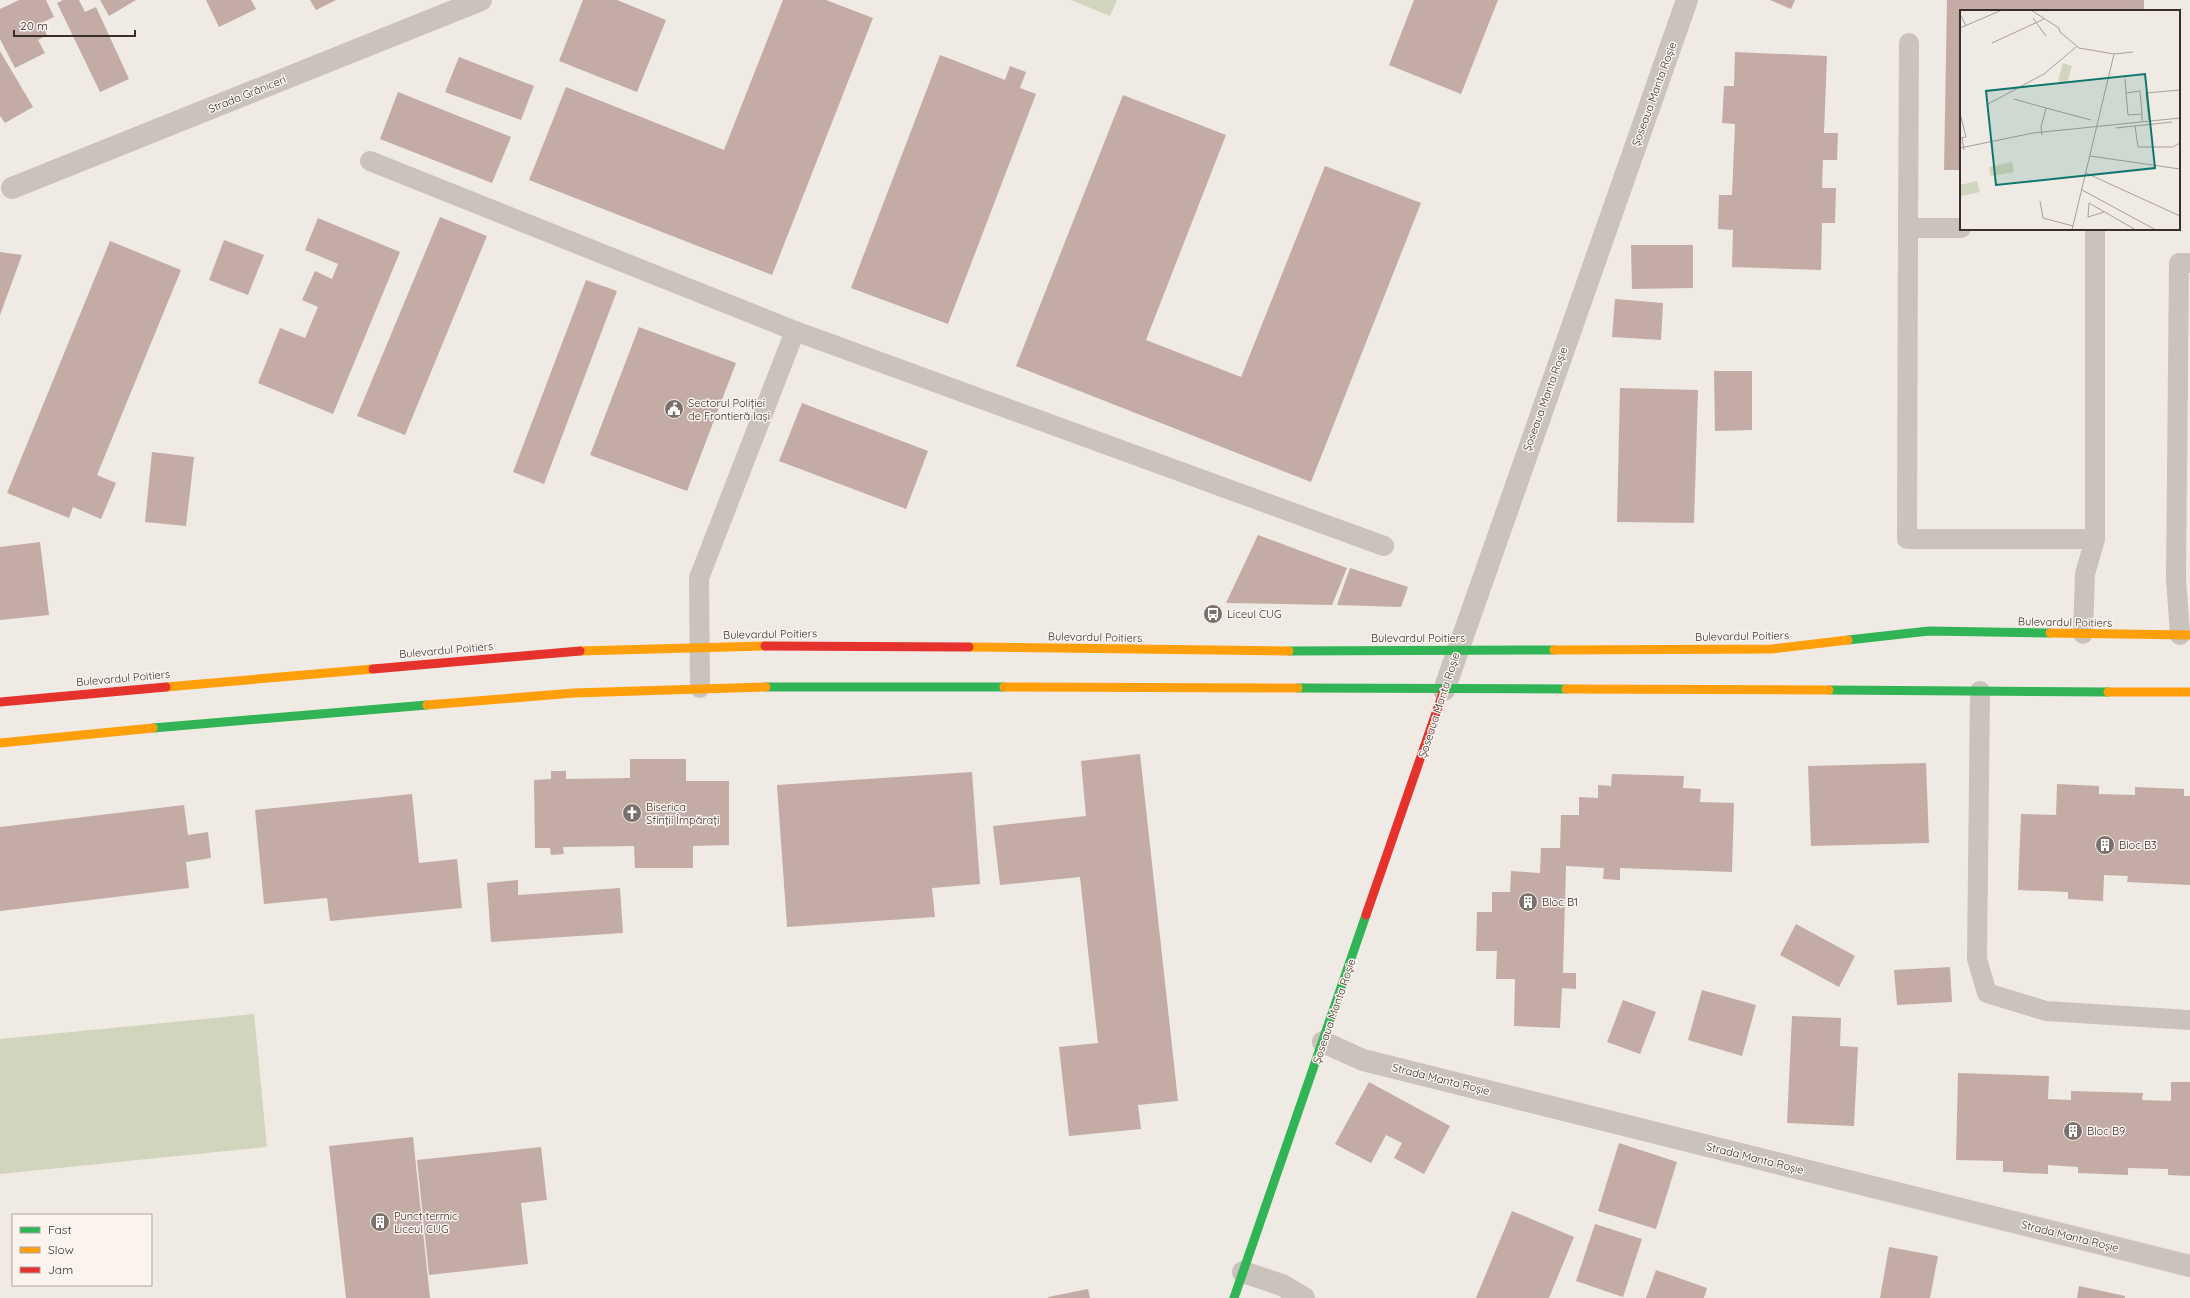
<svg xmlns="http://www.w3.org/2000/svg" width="2190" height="1298" font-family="Quicksand,sans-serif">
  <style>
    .green { fill: #d2d5be }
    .building { fill: #c3aca6 }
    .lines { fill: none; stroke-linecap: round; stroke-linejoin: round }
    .lane { stroke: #c9c2bd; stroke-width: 20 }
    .street { stroke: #c9c2bd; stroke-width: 22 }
    .fast { stroke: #30b455; stroke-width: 9 }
    .slow { stroke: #ff9f0a; stroke-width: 9 }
    .jam { stroke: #e5322d; stroke-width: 9 }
    .labels { text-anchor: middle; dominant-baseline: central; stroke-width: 3; stroke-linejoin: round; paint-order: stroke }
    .street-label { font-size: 11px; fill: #3a2e2b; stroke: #fbf3ed }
    .poi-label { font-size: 11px; fill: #3a2e2b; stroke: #fbf3ed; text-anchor: start }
    .inset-road { fill: none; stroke: #a79f9a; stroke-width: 1 }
    .view { fill: #0f766e; fill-opacity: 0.15; stroke: #0f766e; stroke-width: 2 }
    .inset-edge { fill: none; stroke: #3a2e2b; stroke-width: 2 }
  </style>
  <rect width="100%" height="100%" fill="#f0eae4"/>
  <!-- green -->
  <g class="green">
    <polygon points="1071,0 1117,0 1110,16"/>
    <polygon points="254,1014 267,1147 0,1174 0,1039"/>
  </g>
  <!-- building -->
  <g class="building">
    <polygon points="19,0 46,0 54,17 41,23 47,35 38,40 45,53 15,68 0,39 0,9"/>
    <polygon points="63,0 79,0 85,12 96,7 129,79 100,92 57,3"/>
    <polygon points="100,0 136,0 109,16"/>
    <polygon points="206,0 251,0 256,9 219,27"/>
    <polygon points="310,0 336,0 316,10"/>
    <polygon points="583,0 617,0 666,20 637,92 559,61"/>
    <polygon points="783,0 826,0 873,18 772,275 529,180 566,87 724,150"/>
    <polygon points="1414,0 1498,0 1461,94 1389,65"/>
    <polygon points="1770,0 1795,0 1791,9"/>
    <polygon points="1947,0 2144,0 2144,11 1961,11 1961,170 1944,170"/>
    <polygon points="0,51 33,107 5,123 0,116"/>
    <polygon points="1735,52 1827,56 1824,133 1838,133 1837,160 1823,160 1822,188 1836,188 1835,223 1822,223 1821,270 1732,267 1733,230 1718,229 1719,195 1732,195 1735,124 1722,123 1724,86 1734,86"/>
    <polygon points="940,55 1005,80 1010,66 1026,72 1020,88 1036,94 948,324 851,288"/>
    <polygon points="459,57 534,86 521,120 445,92"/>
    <polygon points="398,92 511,137 492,183 380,139"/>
    <polygon points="1123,95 1226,135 1146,340 1241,377 1325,166 1421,203 1311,482 1016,366"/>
    <polygon points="440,217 487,236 405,435 357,416"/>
    <polygon points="318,218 400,252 333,414 258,383 280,328 305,338 318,307 302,300 315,271 332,279 338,264 305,250"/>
    <polygon points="224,240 264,255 248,295 209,280"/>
    <polygon points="110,241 181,270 97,475 116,483 101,519 73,507 69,518 7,493"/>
    <polygon points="1631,245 1693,245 1693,288 1632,289"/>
    <polygon points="0,252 22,255 0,315"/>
    <polygon points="586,280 617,291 544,484 513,472"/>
    <polygon points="1615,299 1663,303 1661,340 1612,337"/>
    <polygon points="639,327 736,363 687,491 590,455"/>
    <polygon points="1714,371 1752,371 1752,430 1715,431"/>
    <polygon points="1620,388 1698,390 1694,523 1617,522"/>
    <polygon points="802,403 928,451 906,509 779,461"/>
    <polygon points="152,452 194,457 186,526 145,522"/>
    <polygon points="1258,535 1347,568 1332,605 1226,603"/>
    <polygon points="40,542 49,615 0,620 0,547"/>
    <polygon points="1350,568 1408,587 1401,607 1337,605"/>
    <polygon points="1140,754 1178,1101 1138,1105 1141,1129 1069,1136 1059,1047 1098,1043 1080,877 1000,885 993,826 1086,816 1081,761"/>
    <polygon points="630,759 686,759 686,781 729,781 729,845 693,846 693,868 635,868 634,846 563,847 564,854 551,855 550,848 535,848 534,780 551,779 551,771 566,771 566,779 630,778"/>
    <polygon points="1926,763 1929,843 1811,846 1808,766"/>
    <polygon points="972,772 980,884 932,888 935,917 787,927 777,785"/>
    <polygon points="1612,774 1684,776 1683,788 1701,789 1700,802 1734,803 1732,872 1620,868 1620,880 1603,879 1604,868 1566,866 1563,973 1576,973 1576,989 1562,988 1560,1028 1514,1026 1515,979 1496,979 1497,951 1476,951 1477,912 1492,912 1492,892 1510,892 1511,871 1540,873 1541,848 1560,848 1561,815 1579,815 1579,797 1598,798 1598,785 1611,786"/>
    <polygon points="2057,784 2099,786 2099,794 2135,795 2135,787 2184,789 2184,796 2190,796 2190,885 2127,882 2128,876 2104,875 2103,901 2068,899 2068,892 2018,890 2021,814 2056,815"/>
    <polygon points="412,794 419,863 457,859 462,908 330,921 327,898 264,904 255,810"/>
    <polygon points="184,805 188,835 208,832 211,858 186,862 189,888 0,911 0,827"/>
    <polygon points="518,880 518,895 620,888 623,933 491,942 487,883"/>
    <polygon points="1796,924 1855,956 1839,987 1780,955"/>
    <polygon points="1950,967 1952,1002 1897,1005 1894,970"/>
    <polygon points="1702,990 1756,1005 1742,1056 1688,1040"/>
    <polygon points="1623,1000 1656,1012 1640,1054 1607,1042"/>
    <polygon points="1792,1016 1841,1018 1840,1046 1858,1047 1854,1126 1787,1123"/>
    <polygon points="1958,1073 2049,1076 2048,1099 2071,1100 2071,1091 2143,1093 2142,1100 2171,1101 2171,1082 2190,1082 2190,1176 2168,1175 2168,1169 2128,1168 2128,1175 2078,1173 2078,1167 2048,1165 2048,1174 2003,1172 2003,1161 1956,1160"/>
    <polygon points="1369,1082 1450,1126 1424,1174 1394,1158 1402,1143 1386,1135 1371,1163 1335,1144"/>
    <polygon points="413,1137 430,1298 346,1298 329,1146"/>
    <polygon points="1619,1143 1677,1162 1656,1229 1598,1211"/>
    <polygon points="541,1147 547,1200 521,1203 528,1264 429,1275 417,1160"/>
    <polygon points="1512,1211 1574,1237 1549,1298 1476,1298"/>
    <polygon points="1595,1224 1642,1239 1623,1297 1576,1281"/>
    <polygon points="1889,1247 1938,1256 1930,1298 1880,1298"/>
    <polygon points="1656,1270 1707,1288 1704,1298 1646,1298"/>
    <polygon points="2079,1286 2125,1296 2125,1298 2077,1298"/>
    <polygon points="1088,1289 1090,1298 1048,1298 1048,1297"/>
  </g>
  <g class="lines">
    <!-- lane -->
    <g class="lane">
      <polyline points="370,161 795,331"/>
      <polyline points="1908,228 1909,43"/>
      <polyline points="1961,228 1908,228 1907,539 2095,539"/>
      <polyline points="2083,634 2085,574 2095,539 2095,229"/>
      <polyline points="2180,635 2176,578 2179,263 2190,263"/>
      <polyline points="700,688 699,578 795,331 1384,546"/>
      <polyline points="1980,691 1977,959 1987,993 2046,1011 2190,1020"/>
    </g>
    <!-- street -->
    <g class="street">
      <polyline points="12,188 481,0"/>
      <polyline points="1444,690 1687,0"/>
      <polyline points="1323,1042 1363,1060 2190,1266"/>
      <polyline points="1243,1272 1282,1285 1304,1298"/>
    </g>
    <!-- fast -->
    <g class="fast">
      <polyline points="1848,640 1929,631 2050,633"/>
      <polyline points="1289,651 1554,650"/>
      <polyline points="766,687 1004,687"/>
      <polyline points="1298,688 1566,689"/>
      <polyline points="1829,690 2108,692"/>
      <polyline points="153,728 427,705"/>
      <polyline points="1234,1298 1366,915"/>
    </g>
    <!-- slow -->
    <g class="slow">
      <polyline points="2050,633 2190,635"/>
      <polyline points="969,647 1289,651"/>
      <polyline points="1554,650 1772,649 1848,640"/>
      <polyline points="580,651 765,646"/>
      <polyline points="166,687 373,669"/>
      <polyline points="1004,687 1298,688"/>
      <polyline points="1566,689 1829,690"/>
      <polyline points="2108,692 2190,692"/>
      <polyline points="427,705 574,693 766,687"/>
      <polyline points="0,743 153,728"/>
    </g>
    <!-- jam -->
    <g class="jam">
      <polyline points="765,646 969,647"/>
      <polyline points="373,669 580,651"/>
      <polyline points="0,702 166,687"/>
      <polyline points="1366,915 1444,690"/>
    </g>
  </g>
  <!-- icons -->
  <defs>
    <symbol id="civic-disc" viewBox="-11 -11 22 22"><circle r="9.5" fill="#7a706c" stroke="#fbf3ed"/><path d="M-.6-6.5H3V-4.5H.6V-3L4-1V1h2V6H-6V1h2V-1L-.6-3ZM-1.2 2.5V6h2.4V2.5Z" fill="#fff"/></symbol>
    <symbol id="bus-disc" viewBox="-11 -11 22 22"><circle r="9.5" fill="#7a706c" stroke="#fbf3ed"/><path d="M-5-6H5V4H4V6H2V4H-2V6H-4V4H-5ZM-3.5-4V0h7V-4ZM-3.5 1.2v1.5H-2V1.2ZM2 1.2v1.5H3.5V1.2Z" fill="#fff"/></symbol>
    <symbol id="church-disc" viewBox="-11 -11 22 22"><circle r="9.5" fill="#7a706c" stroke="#fbf3ed"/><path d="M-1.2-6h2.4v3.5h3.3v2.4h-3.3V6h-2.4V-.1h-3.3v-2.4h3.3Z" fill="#fff"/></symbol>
    <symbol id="building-disc" viewBox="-11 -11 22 22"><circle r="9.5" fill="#7a706c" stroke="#fbf3ed"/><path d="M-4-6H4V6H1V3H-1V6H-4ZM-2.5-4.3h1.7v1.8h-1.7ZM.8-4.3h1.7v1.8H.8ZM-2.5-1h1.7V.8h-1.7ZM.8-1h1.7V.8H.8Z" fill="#fff"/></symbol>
  </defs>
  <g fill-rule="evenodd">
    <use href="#civic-disc" x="663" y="398" width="22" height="22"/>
    <use href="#bus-disc" x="1202" y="603" width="22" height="22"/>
    <use href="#church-disc" x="621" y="802" width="22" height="22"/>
    <use href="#building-disc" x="2094" y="834" width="22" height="22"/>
    <use href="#building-disc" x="1517" y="891" width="22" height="22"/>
    <use href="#building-disc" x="2062" y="1120" width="22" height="22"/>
    <use href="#building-disc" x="369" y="1211" width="22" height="22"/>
  </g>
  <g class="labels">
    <!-- street labels -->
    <g class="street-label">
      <text transform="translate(247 94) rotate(-22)">Strada Grăniceri</text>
      <text transform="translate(1654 94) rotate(-70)">Șoseaua Manta Roșie</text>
      <text transform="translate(1545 399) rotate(-70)">Șoseaua Manta Roșie</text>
      <text transform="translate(2065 622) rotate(1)">Bulevardul Poitiers</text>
      <text transform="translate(770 634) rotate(-1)">Bulevardul Poitiers</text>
      <text transform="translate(1742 636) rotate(-1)">Bulevardul Poitiers</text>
      <text transform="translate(1095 637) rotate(1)">Bulevardul Poitiers</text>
      <text x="1418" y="638">Bulevardul Poitiers</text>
      <text transform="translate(446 650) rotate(-5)">Bulevardul Poitiers</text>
      <text transform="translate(123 678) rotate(-5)">Bulevardul Poitiers</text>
      <text transform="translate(1439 705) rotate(-72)">Șoseaua Manta Roșie</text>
      <text transform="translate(1334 1011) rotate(-71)">Șoseaua Manta Roșie</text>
      <text transform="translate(1441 1079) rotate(14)">Strada Manta Roșie</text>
      <text transform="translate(1755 1158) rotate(14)">Strada Manta Roșie</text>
      <text transform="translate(2070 1236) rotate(14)">Strada Manta Roșie</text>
    </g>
    <!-- poi labels -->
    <g class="poi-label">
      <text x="688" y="403">Sectorul Poliției<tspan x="688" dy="13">de Frontieră Iași</tspan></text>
      <text x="1227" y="614">Liceul CUG</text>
      <text x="646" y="807">Biserica<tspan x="646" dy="13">Sfinții Împărați</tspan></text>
      <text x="2119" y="845">Bloc B3</text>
      <text x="1542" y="902">Bloc B1</text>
      <text x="2087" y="1131">Bloc B9</text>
      <text x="394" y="1216">Punct termic<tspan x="394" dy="13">Liceul CUG</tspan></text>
    </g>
  </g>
  <!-- overview -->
  <g transform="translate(1960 10)">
    <rect width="220" height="220" fill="#f0eae4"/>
    <path d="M 103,53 L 112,56 L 107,73 L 98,71 ZM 52,152 L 54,162 L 31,166 L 29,157 ZM 17,171 L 20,182 L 1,186 L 0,175 Z" fill="#d2d5be"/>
    <path class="inset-road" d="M 71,0 L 99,18 L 100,22 L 119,38 L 154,44 L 173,42M 0,4 L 6,16M 73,8 L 86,26M 0,18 L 42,0M 32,33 L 84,9M 165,69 L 166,83M 54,89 L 86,98M 28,94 L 84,64 L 116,37M 0,103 L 6,127 L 0,128M 189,110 L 186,83 L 220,80M 182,111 L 182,104 L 180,81 L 166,83 L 168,105 L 182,104M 175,116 L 178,137 L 213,137 L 220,133M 156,118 L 212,112M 82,125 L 81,117 L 86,98 L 131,110M 2,128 L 4,140M 0,138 L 73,123 L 220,108M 130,146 L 220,159M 126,163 L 220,206M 122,180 L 196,220M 80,191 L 83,208 L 113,216M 144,202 L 128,207 L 129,193 L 176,220M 112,220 L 154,44"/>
    <path class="view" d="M 185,64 L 195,158 L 36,175 L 26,81 Z"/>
    <rect width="220" height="220" class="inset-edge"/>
  </g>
  <!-- legend -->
  <rect x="12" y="1214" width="140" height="72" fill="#fbf3ed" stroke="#aea49f"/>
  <rect x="20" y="1227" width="20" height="6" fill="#30b455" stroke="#aea49f"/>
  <text x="48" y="1234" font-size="12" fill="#3a2e2b">Fast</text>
  <rect x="20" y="1247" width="20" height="6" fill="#ff9f0a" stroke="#aea49f"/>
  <text x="48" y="1254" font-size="12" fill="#3a2e2b">Slow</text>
  <rect x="20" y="1267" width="20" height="6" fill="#e5322d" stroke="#aea49f"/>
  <text x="48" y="1274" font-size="12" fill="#3a2e2b">Jam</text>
  <!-- scale -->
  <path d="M14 30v6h121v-6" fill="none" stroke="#3a2e2b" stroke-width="2"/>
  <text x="20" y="30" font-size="12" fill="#3a2e2b" stroke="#fbf3ed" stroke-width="3" paint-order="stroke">20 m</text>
</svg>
